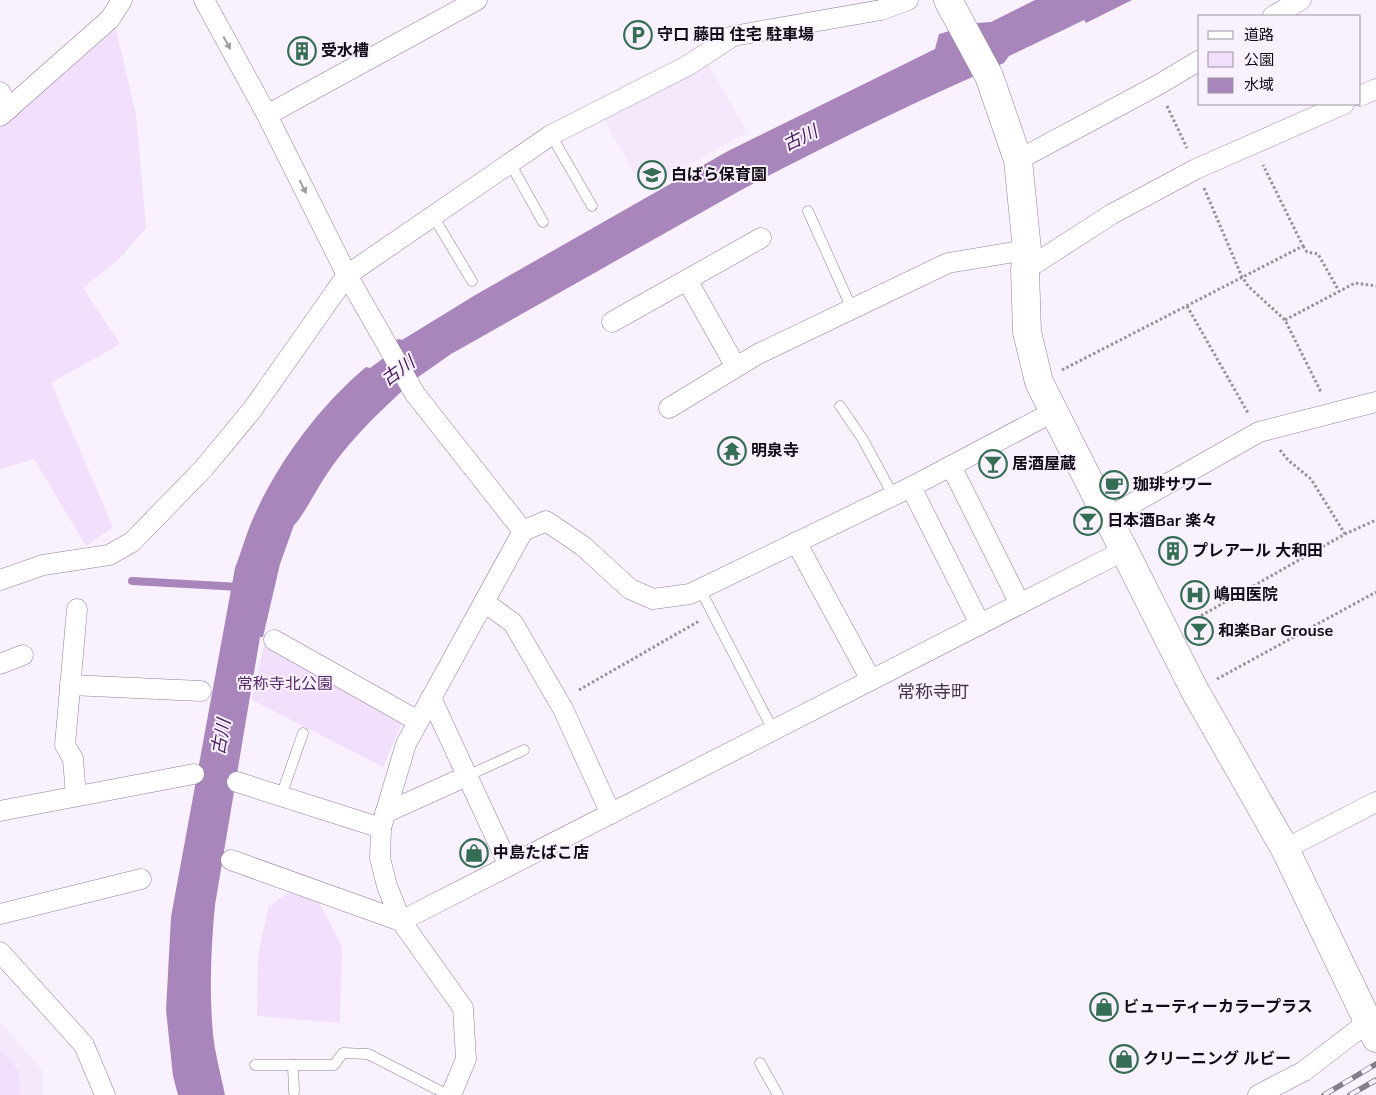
<svg xmlns="http://www.w3.org/2000/svg" width="1376" height="1095" font-family="'Nunito Sans','Noto Sans JP',sans-serif">
  <style>
    .built { fill: #f5e8fd }
    .green { fill: #f1dffb }
    .water { fill: #a886bb }
    .lines { fill: none; stroke-linecap: round; stroke-linejoin: round }
    .stream { stroke: #a886bb; stroke-width: 8 }
    .lane-casing { stroke: #8f7f99; stroke-width: 11 }
    .street-casing { stroke: #8f7f99; stroke-width: 21 }
    .secondary-casing { stroke: #8f7f99; stroke-width: 29 }
    .path { stroke: #98919c; stroke-width: 3; stroke-dasharray: 2.5 2.5; stroke-linecap: butt }
    .lane { stroke: #fff; stroke-width: 10 }
    .street { stroke: #fff; stroke-width: 20 }
    .secondary { stroke: #fff; stroke-width: 28 }
    .rail-casing { stroke: #857e89; stroke-width: 5.5 }
    .rail { stroke: #f9f1fd; stroke-width: 4; stroke-dasharray: 11; stroke-linecap: butt }
    .oneway { fill: #a09da1 }
    .labels { text-anchor: middle; dominant-baseline: central; stroke-width: 4; stroke-linejoin: round; paint-order: stroke }
    .poi-label { font-size: 16px; font-weight: bold; fill: #110b15; stroke: #f9f1fd; text-anchor: start }
    .park-label { font-size: 16px; fill: #542869; stroke: #f9f1fd }
    .water-label { font-size: 18px; font-style: italic; fill: #491d5e; stroke: #f9f1fd }
    .neighbourhood-label { font-size: 18px; fill: #44354c; stroke: #f9f1fd }
  </style>
  <rect width="100%" height="100%" fill="#f9f1fd"/>
  <!-- built -->
  <g class="built">
    <polygon points="706,60 747,132 644,190 603,118"/>
    <polygon points="0,1022 43,1072 43,1095 0,1095"/>
  </g>
  <!-- green -->
  <g class="green">
    <polygon points="116,29 136,115 146,228 122,256 83,288 120,344 51,383 113,527 86,546 34,459 0,469 0,124 64,74"/>
    <polygon points="265,641 404,718 383,767 252,700"/>
    <polygon points="294,890 317,898 342,947 340,1023 257,1016 258,954 269,906"/>
    <polygon points="0,1050 19,1071 20,1095 0,1095"/>
  </g>
  <!-- water -->
  <path class="water" d="M 1035,0 L 1132,0 L 1086,23 L 1084,20 L 1009,56 L 1004,63 C 916,101 829,144 743,189 L 451,354 L 401,389 L 402,391 C 373,418 344,446 323,480 C 317,489 300,521 294,525 L 280,564 L 263,637 L 260,637 L 215,905 C 211,948 209,991 213,1034 C 215,1054 221,1075 225,1095 L 178,1095 L 173,1076 L 166,1010 L 171,917 L 235,568 C 242,550 247,531 255,514 C 280,459 320,406 366,367 L 370,368 L 385,357 L 388,344 L 399,339 L 402,340 L 477,294 L 728,151 L 935,49 L 939,34 L 977,23 L 991,22 Z"/>
  <g class="lines">
    <!-- stream -->
    <polyline class="stream" points="132,581 240,587"/>
    <defs>
      <g id="lane">
        <polyline points="551,135 592,206"/>
        <polyline points="510,163 543,222"/>
        <polyline points="808,211 852,309"/>
        <polyline points="433,216 472,281"/>
        <polyline points="840,406 862,438 893,495"/>
        <polyline points="700,589 773,730"/>
        <polyline points="467,776 524,750"/>
        <polyline points="281,796 303,733"/>
        <polyline points="760,1063 778,1095"/>
        <polyline points="255,1065 334,1065 343,1053 368,1054 448,1095"/>
        <polyline points="293,1065 294,1092"/>
      </g>
      <g id="street">
        <polyline points="204,0 267,115 347,275 415,394 523,531"/>
        <polyline points="1273,16 1301,0"/>
        <polyline points="0,92 9,109"/>
        <polyline points="1360,96 1376,89"/>
        <polyline points="267,115 477,0"/>
        <polyline points="0,116 110,19 122,0"/>
        <polyline points="1018,160 1158,85 1200,60"/>
        <polyline points="1025,270 1112,214 1196,169 1344,104"/>
        <polyline points="687,280 736,367"/>
        <polyline points="612,322 761,238"/>
        <polyline points="669,408 758,354 948,263 1027,250"/>
        <polyline points="951,466 1020,604"/>
        <polyline points="911,487 980,624"/>
        <polyline points="1107,518 1259,432 1376,402"/>
        <polyline points="796,542 871,680"/>
        <polyline points="0,580 43,565 109,555 132,542 204,468 252,410 347,275 551,135 687,66 733,36 881,10 908,0"/>
        <polyline points="484,602 513,623 563,709 611,814"/>
        <polyline points="274,640 418,721"/>
        <polyline points="0,664 23,655"/>
        <polyline points="70,685 201,691"/>
        <polyline points="431,698 509,866"/>
        <polyline points="237,782 381,828"/>
        <polyline points="76,796 73,759 65,745 77,609"/>
        <polyline points="0,811 194,774"/>
        <polyline points="385,813 467,776"/>
        <polyline points="1285,849 1376,802"/>
        <polyline points="231,860 401,921 1125,550"/>
        <polyline points="0,914 141,879"/>
        <polyline points="0,952 84,1045 105,1095"/>
        <polyline points="451,1095 466,1059 463,1008 401,921 387,886 380,858 381,828 406,744 523,531 546,521 583,546 630,589 653,599 690,594 911,487 1053,412"/>
        <polyline points="1258,1095 1304,1071 1368,1022"/>
      </g>
      <polyline id="secondary" points="948,0 989,76 1018,160 1027,250 1025,270 1027,332 1039,382 1195,691 1285,849 1376,1038"/>
    </defs>
    <!-- lane casing -->
    <use href="#lane" class="lane-casing"/>
    <!-- street casing -->
    <use href="#street" class="street-casing"/>
    <!-- secondary casing -->
    <use href="#secondary" class="secondary-casing"/>
    <!-- path -->
    <g class="path">
      <polyline points="1167,106 1187,148"/>
      <polyline points="1204,188 1242,277 1248,286 1285,320 1321,392"/>
      <polyline points="1303,246 1307,252 1318,254 1339,291"/>
      <polyline points="1187,306 1248,413"/>
      <polyline points="1285,320 1355,283 1376,286"/>
      <polyline points="1062,370 1303,246 1263,165"/>
      <polyline points="1280,450 1288,460 1311,479 1345,534"/>
      <polyline points="1188,623 1345,534 1376,520"/>
      <polyline points="1217,679 1376,592"/>
      <polyline points="579,690 699,621"/>
    </g>
    <!-- lane -->
    <use href="#lane" class="lane"/>
    <!-- street -->
    <use href="#street" class="street"/>
    <!-- secondary -->
    <use href="#secondary" class="secondary"/>
    <defs>
      <g id="rail">
        <polyline points="1324,1095 1376,1064"/>
        <polyline points="1350,1095 1376,1080"/>
      </g>
    </defs>
    <!-- rail casing -->
    <use href="#rail" class="rail-casing"/>
    <!-- rail -->
    <use href="#rail" class="rail"/>
  </g>
  <!-- one-way arrows -->
  <defs><path id="oneway-solid" d="M-6-.8H1V-3.2L6.5 0L1 3.2V.8H-6Z" transform="scale(1.25)"/></defs>
  <g class="oneway">
    <use href="#oneway-solid" transform="translate(227 43) rotate(61)"/>
    <use href="#oneway-solid" transform="translate(303 187) rotate(63)"/>
  </g>
  <!-- icons -->
  <defs>
    <symbol id="parking-ring" viewBox="-11 -11 22 22"><circle r="9.5" fill="#f9f1fd" stroke="#356d55" stroke-width="1.5"/><path d="M-3.5-5.5H1a3.5 3.5 0 0 1 0 7H-1V5.5H-3.5ZM-1-3.4V-.6H.8a1.4 1.4 0 0 0 0-2.8Z" fill="#356d55"/></symbol>
    <symbol id="building-ring" viewBox="-11 -11 22 22"><circle r="9.5" fill="#f9f1fd" stroke="#356d55" stroke-width="1.5"/><path d="M-4-6H4V6H1V3H-1V6H-4ZM-2.5-4.3h1.7v1.8h-1.7ZM.8-4.3h1.7v1.8H.8ZM-2.5-1h1.7V.8h-1.7ZM.8-1h1.7V.8H.8Z" fill="#356d55"/></symbol>
    <symbol id="school-ring" viewBox="-11 -11 22 22"><circle r="9.5" fill="#f9f1fd" stroke="#356d55" stroke-width="1.5"/><path d="M0-5L7-2L0 1L-7-2ZM-4 1L0 2.5L4 1V4Q0 6-4 4Z" fill="#356d55"/></symbol>
    <symbol id="temple-ring" viewBox="-11 -11 22 22"><circle r="9.5" fill="#f9f1fd" stroke="#356d55" stroke-width="1.5"/><path d="M0-6L5-2H3V0L6.5 2.5H4V6H1.5V3h-3V6H-4V2.5H-6.5L-3 0V-2H-5Z" fill="#356d55"/></symbol>
    <symbol id="bar-ring" viewBox="-11 -11 22 22"><circle r="9.5" fill="#f9f1fd" stroke="#356d55" stroke-width="1.5"/><path d="M-6-5H6L.8 .8V4.5H3.5V6h-7V4.5H-.8V.8Z" fill="#356d55"/></symbol>
    <symbol id="cafe-ring" viewBox="-11 -11 22 22"><circle r="9.5" fill="#f9f1fd" stroke="#356d55" stroke-width="1.5"/><path d="M-5.5-4.5H6V0H3Q3 3.5 0 3.5H-2.5Q-5.5 3.5-5.5 0ZM3-3.2v2h1.7v-2ZM-6 4.5H4V6H-6Z" fill="#356d55"/></symbol>
    <symbol id="hospital-ring" viewBox="-11 -11 22 22"><circle r="9.5" fill="#f9f1fd" stroke="#356d55" stroke-width="1.5"/><path d="M-5-5h3v3.5h4V-5h3V5h-3V1.5h-4V5h-3Z" fill="#356d55"/></symbol>
    <symbol id="shop-ring" viewBox="-11 -11 22 22"><circle r="9.5" fill="#f9f1fd" stroke="#356d55" stroke-width="1.5"/><path d="M-5-2.5h2.3a2.7 3.5 0 0 1 5.4 0H5L5.5 6h-11ZM-1.5-2.5h3a1.5 2.3 0 0 0-3 0Z" fill="#356d55"/></symbol>
  </defs>
  <g fill-rule="evenodd">
    <use href="#parking-ring" x="622" y="19" width="32" height="32"/>
    <use href="#building-ring" x="286" y="35" width="32" height="32"/>
    <use href="#school-ring" x="636" y="159" width="32" height="32"/>
    <use href="#temple-ring" x="716" y="435" width="32" height="32"/>
    <use href="#bar-ring" x="977" y="448" width="32" height="32"/>
    <use href="#cafe-ring" x="1098" y="469" width="32" height="32"/>
    <use href="#bar-ring" x="1072" y="505" width="32" height="32"/>
    <use href="#building-ring" x="1157" y="535" width="32" height="32"/>
    <use href="#hospital-ring" x="1179" y="579" width="32" height="32"/>
    <use href="#bar-ring" x="1183" y="615" width="32" height="32"/>
    <use href="#shop-ring" x="458" y="837" width="32" height="32"/>
    <use href="#shop-ring" x="1088" y="991" width="32" height="32"/>
    <use href="#shop-ring" x="1108" y="1043" width="32" height="32"/>
  </g>
  <g class="labels">
    <!-- poi labels -->
    <g class="poi-label">
      <text x="657" y="35">守口 藤田 住宅 駐車場</text>
      <text x="321" y="51">受水槽</text>
      <text x="671" y="175">白ばら保育園</text>
      <text x="751" y="451">明泉寺</text>
      <text x="1012" y="464">居酒屋蔵</text>
      <text x="1133" y="485">珈琲サワー</text>
      <text x="1107" y="521">日本酒Bar 楽々</text>
      <text x="1192" y="551">プレアール 大和田</text>
      <text x="1214" y="595">嶋田医院</text>
      <text x="1218" y="631">和楽Bar Grouse</text>
      <text x="493" y="853">中島たばこ店</text>
      <text x="1123" y="1007">ビューティーカラープラス</text>
      <text x="1143" y="1059">クリーニング ルビー</text>
    </g>
    <!-- park labels -->
    <g class="park-label">
      <text x="285" y="684">常称寺北公園</text>
    </g>
    <!-- water labels -->
    <g class="water-label">
      <text transform="translate(800 138) rotate(-26)">古川</text>
      <text transform="translate(398 371) rotate(-36)">古川</text>
      <text transform="translate(221 737) rotate(-80)">古川</text>
    </g>
    <!-- neighbourhood labels -->
    <g class="neighbourhood-label">
      <text x="933" y="692">常称寺町</text>
    </g>
  </g>
  <!-- legend -->
  <rect x="1198" y="15" width="162" height="90" fill="#f9f1fd" stroke="#9c95a0"/>
  <rect x="1208" y="31" width="25" height="8" fill="#ffffff" stroke="#9c95a0"/>
  <text x="1244" y="40" font-size="15" fill="#110b15">道路</text>
  <rect x="1208" y="52" width="25" height="15" fill="#f1dffb" stroke="#9c95a0"/>
  <text x="1244" y="65" font-size="15" fill="#110b15">公園</text>
  <rect x="1208" y="78" width="25" height="15" fill="#a886bb" stroke="#9c95a0"/>
  <text x="1244" y="90" font-size="15" fill="#110b15">水域</text>
</svg>
